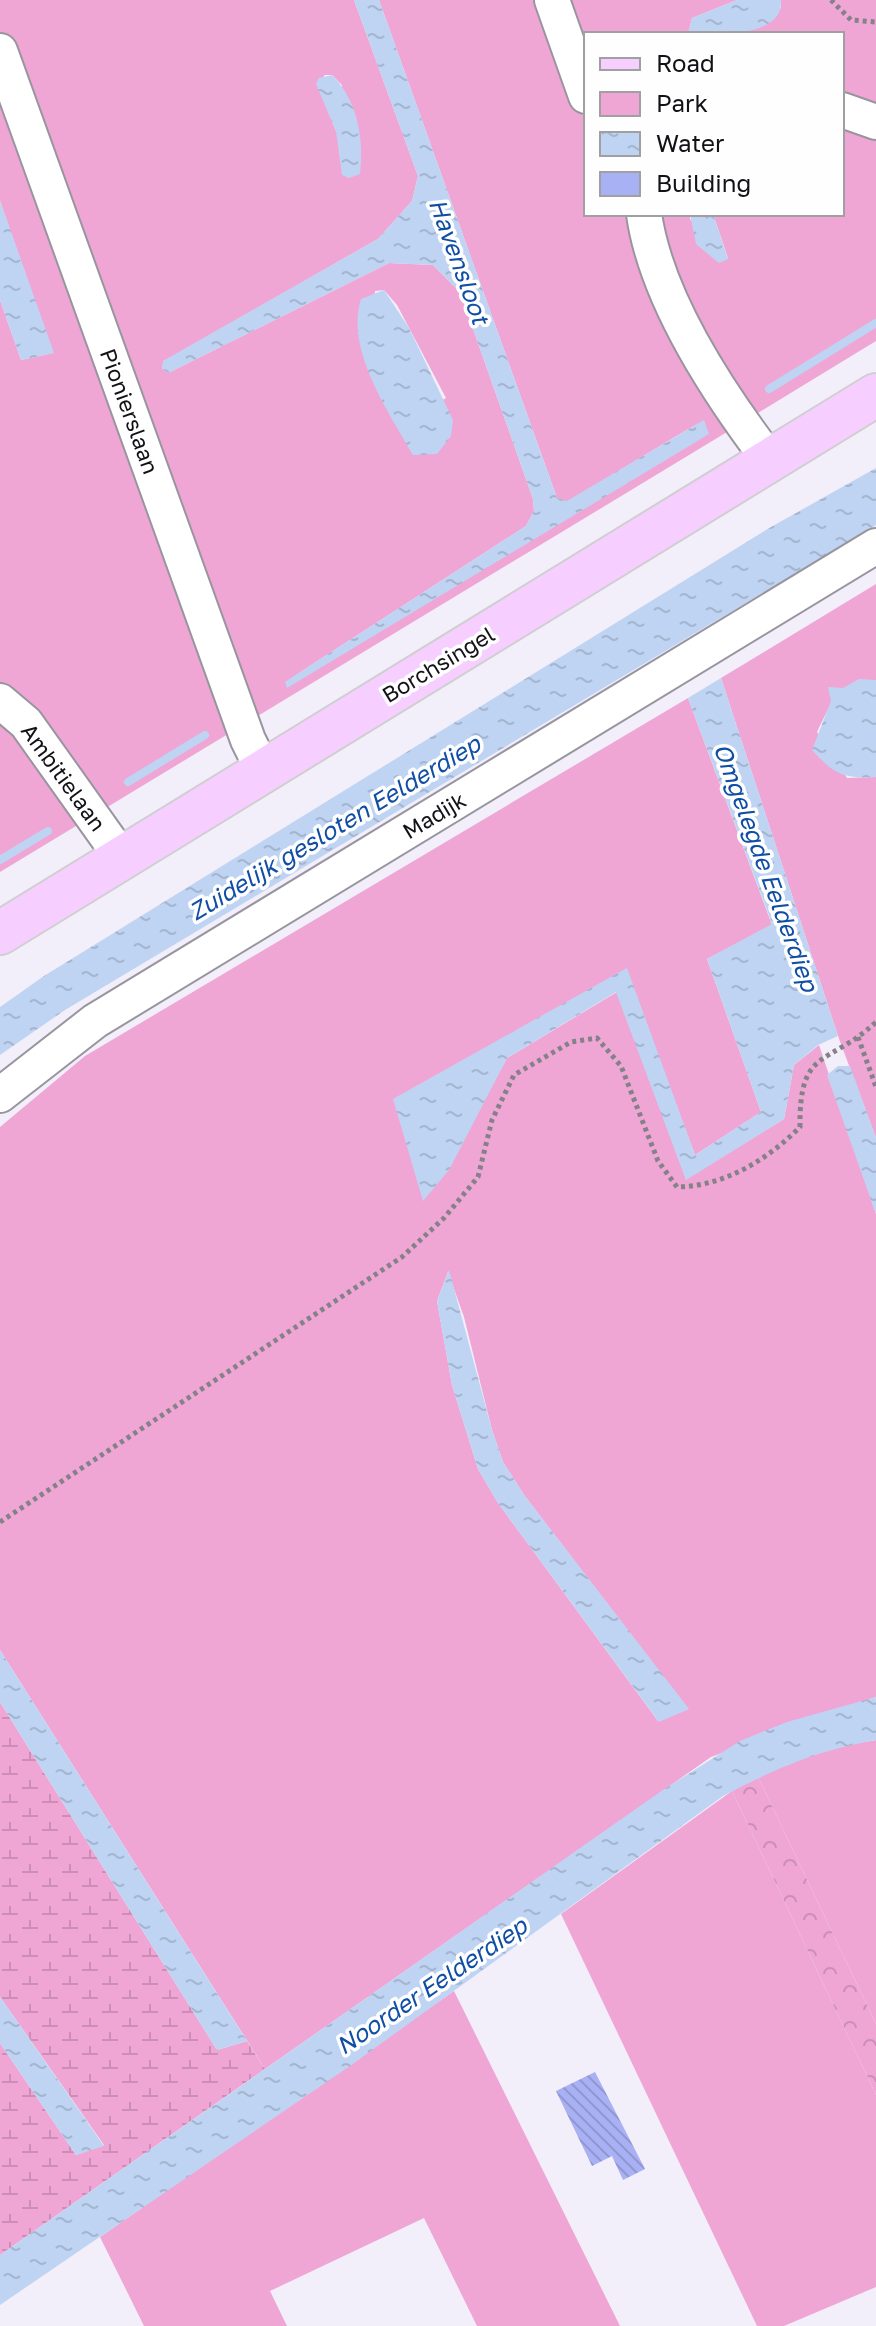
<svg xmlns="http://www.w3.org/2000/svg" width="876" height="2326" font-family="'Golos Text',sans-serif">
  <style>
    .green { fill: #efa6d5; fill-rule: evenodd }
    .forest { fill: url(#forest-crowns) }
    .wetland { fill: url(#wetland-marsh) }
    .water { fill: url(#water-ripples) }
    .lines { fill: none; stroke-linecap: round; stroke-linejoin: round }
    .stream { stroke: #bfd4f3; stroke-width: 8 }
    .building { fill: url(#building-back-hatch) }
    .minor-casing { stroke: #98959f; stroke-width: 38 }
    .major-casing { stroke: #d0cfd0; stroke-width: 46 }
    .path { stroke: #848189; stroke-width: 5; stroke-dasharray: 4 4; stroke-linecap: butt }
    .minor { stroke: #fff; stroke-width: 34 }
    .major { stroke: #f6ceff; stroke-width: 42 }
    .labels { text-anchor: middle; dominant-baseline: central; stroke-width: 7; stroke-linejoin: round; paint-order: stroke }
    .street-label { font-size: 22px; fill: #131115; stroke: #fefefe }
    .water-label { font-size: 24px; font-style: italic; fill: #0f4ea4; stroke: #fefefe }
  </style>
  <defs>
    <pattern id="forest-crowns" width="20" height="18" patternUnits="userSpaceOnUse" patternTransform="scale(2)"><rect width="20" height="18" fill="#efa6d5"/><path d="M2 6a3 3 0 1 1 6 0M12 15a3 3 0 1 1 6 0" fill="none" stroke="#cc8eb6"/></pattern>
    <pattern id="wetland-marsh" width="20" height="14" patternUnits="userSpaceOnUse" patternTransform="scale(2)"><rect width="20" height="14" fill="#efa6d5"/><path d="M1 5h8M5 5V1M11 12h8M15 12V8" fill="none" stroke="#cc8eb6"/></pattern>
    <pattern id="water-ripples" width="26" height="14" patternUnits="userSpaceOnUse" patternTransform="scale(2)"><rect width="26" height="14" fill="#bfd4f3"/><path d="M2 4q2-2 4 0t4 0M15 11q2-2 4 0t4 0" fill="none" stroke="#a3b5cf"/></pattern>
    <pattern id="building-back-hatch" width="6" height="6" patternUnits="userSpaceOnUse" patternTransform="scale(2)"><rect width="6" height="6" fill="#a9b1f5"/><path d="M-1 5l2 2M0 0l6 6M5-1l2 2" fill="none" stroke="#9197d1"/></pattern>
  </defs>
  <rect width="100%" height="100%" fill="#f2eefa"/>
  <!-- green -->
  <g class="green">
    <path d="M 0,0 L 354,0 L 418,176 L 412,201 L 378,239 L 164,361 L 162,368 L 168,373 L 389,263 L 433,265 L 460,292 L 533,499 L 534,511 L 526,526 L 285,682 L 703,420 L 567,502 L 557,498 L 379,0 L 536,0 L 572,101 L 586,119 L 586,214 L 632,214 L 732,429 L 0,872 L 0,300 L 21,360 L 53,353 L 0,201 ZM 325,75 L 332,75 L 342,85 L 336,131 L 317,84 ZM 384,290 L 397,305 L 446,398 L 397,427 L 371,373 L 375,291 Z"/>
    <polygon points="562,0 737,0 692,18 688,34 586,34 586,69"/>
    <polygon points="781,0 876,0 876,111 842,99 842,34 741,34 781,8"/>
    <polygon points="842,123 876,135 876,341 753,416 674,282 654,214 690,214 690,219 728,258 713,214 842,214"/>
    <path d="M 876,584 L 876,680 C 840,679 831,703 817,732 L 847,778 L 876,777 L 876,1138 L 838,1036 L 721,678 Z"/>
    <path d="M 688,698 L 772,925 L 707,959 L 761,1112 L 695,1155 L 626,969 L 394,1099 L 467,1132 L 507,1058 L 617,992 L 686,1179 L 784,1119 L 794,1065 L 819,1045 L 876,1214 L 876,1697 L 711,1757 L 265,2069 L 0,1650 L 0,1127 L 85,1056 ZM 448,1272 L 464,1317 L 492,1430 L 503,1462 L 524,1495 L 688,1709 L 658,1721 L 498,1503 L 478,1469 L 452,1385 L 437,1301 Z"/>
    <polygon points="876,1740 876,2024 758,1777 825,1749"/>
    <polygon points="732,1791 876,2095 876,2287 784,2326 757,2326 561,1914"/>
    <polygon points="454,1991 620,2326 477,2326 424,2218 270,2291 287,2326 144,2326 100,2237"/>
  </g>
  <!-- forest -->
  <polygon class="forest" points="758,1777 876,2024 876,2095 732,1791"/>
  <!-- wetland -->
  <polygon class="wetland" points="0,1702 217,2050 247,2041 265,2069 0,2255 0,2043 76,2155 104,2145 0,1997"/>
  <!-- water -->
  <g class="water">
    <polygon points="354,0 379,0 557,498 567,501 704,420 709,434 287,688 285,682 526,526 534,511 533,499 460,292 433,265 389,263 168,373 162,368 163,361 378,239 412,201 418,176"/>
    <path d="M 737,0 L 781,0 C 784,39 713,34 688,34 L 692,18 Z"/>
    <path d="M 332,75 C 358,101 364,139 360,174 L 349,178 L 342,175 L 336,131 L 316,84 L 319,78 Z"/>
    <polygon points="0,201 54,353 21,360 0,300"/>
    <polygon points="690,214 713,214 728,259 719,263 696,244"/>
    <path d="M 384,290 L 409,328 L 453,420 L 451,436 L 437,454 L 413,455 C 389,412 345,350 361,299 Z"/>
    <polygon points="876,468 876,525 65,1010 0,1055 0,1007 44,976 771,527"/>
    <polygon points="721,678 838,1036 818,1045 794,1065 784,1119 686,1180 616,992 507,1058 449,1170 423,1201 393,1099 627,968 695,1155 761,1112 707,959 772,924 688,698"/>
    <path d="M 859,679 L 876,680 L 876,777 C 843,779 834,774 812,750 L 831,701 L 828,687 L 843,688 Z"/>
    <polygon points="838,1066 850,1066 876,1138 876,1214 827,1075"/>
    <polygon points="449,1270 492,1430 503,1462 524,1495 689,1709 659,1722 498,1503 478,1469 452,1385 437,1301"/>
    <polygon points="0,1650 247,2041 217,2050 0,1702"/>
    <path d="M 876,1697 L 876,1740 C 815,1751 777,1768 723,1796 L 350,2066 L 0,2305 L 0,2255 L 663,1790 L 740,1741 L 787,1722 Z"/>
    <polygon points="0,1997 104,2146 76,2155 0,2043"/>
  </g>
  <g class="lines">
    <!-- stream -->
    <g class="stream">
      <polyline points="769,389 876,323"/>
      <polyline points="128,782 205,735"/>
      <polyline points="0,860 48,831"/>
    </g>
  </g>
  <!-- building -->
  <polygon class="building" points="595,2072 645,2169 623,2180 612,2156 592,2166 556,2091"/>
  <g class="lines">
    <defs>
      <g id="minor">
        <polyline points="552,0 586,96"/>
        <polyline points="0,51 248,740 263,770"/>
        <polyline points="842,110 876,122"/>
        <path d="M 644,214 C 656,298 719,394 771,462"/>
        <polyline points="0,701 26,723 122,858"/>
        <polyline points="0,1095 95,1021 876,546"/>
      </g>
      <polyline id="major" points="0,933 876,395"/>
    </defs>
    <!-- minor casing -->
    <use href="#minor" class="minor-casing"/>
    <!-- major casing -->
    <use href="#major" class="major-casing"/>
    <!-- path -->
    <g class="path">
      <polyline points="831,0 851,20 876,22"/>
      <polyline points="858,1037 876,1087"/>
      <path d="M 0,1522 L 402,1257 L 444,1218 L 478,1177 L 492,1120 L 514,1075 L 571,1042 L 597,1038 L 621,1066 L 658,1161 L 677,1187 C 725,1186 767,1160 800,1127 C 799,1046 828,1067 876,1022"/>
    </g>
    <!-- minor -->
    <use href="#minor" class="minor"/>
    <!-- major -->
    <use href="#major" class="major"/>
  </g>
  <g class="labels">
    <!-- street labels -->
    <g class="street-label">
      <text transform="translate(130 411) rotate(70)">Pionierslaan</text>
      <text transform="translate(438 664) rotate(-31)">Borchsingel</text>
      <text transform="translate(64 777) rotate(54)">Ambitielaan</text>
      <text transform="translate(434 815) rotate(-31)">Madijk</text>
    </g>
    <!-- water labels -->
    <g class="water-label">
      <text transform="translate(460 261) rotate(70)">Havensloot</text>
      <text transform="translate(334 827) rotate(-31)">Zuidelijk gesloten Eelderdiep</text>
      <text transform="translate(767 867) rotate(70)">Omgelegde Eelderdiep</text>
      <text transform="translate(431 1985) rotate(-34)">Noorder Eelderdiep</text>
    </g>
  </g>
  <!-- legend -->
  <rect x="584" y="32" width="260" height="184" fill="#fefefe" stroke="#a09fa1" stroke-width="2"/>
  <rect x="600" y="58" width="40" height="12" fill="#f6ceff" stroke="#a09fa1" stroke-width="2"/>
  <text x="656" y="72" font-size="24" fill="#131115">Road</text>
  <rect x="600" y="92" width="40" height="24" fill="#efa6d5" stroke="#a09fa1" stroke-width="2"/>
  <text x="656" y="112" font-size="24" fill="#131115">Park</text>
  <rect x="600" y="132" width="40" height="24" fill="url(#water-ripples)" stroke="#a09fa1" stroke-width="2"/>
  <text x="656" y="152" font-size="24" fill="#131115">Water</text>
  <rect x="600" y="172" width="40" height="24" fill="#a9b1f5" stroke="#a09fa1" stroke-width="2"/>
  <text x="656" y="192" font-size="24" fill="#131115">Building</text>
</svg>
